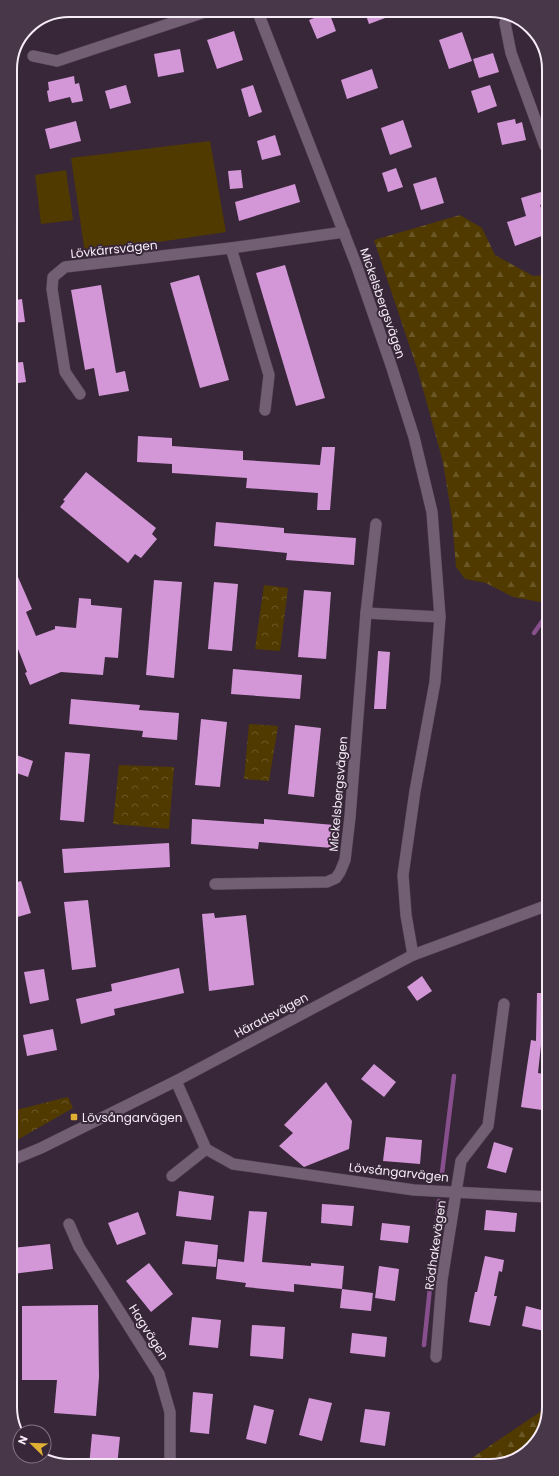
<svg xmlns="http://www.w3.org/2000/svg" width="559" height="1476" font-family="Poppins,sans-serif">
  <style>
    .forest { fill: url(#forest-firs) }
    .park { fill: url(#park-crowns) }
    .pitch { fill: #503a00 }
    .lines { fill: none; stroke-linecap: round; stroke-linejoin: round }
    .stream { stroke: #87508c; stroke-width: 4.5 }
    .building { fill: #d397d8 }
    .minor-casing { stroke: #534454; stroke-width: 12 }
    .tertiary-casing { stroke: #534454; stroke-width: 12 }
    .minor { stroke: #725f74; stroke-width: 11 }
    .tertiary { stroke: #725f74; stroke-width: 11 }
    .poi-dot { fill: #e0b034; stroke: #382739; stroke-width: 1.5 }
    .labels { text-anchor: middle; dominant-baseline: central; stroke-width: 4; stroke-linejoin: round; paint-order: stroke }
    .street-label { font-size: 12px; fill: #f6ebf7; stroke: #382739 }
    .poi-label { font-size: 12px; fill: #f6ebf7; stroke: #382739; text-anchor: start }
    .rim { fill: none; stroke: #f6ebf7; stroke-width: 2 }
  </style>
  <defs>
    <pattern id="forest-firs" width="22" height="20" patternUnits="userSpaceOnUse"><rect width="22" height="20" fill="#503a00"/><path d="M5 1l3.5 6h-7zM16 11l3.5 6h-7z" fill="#6a5726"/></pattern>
    <pattern id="park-crowns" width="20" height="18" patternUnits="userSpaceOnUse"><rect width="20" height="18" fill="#503a00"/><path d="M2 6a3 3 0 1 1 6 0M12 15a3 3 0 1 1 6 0" fill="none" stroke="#6a5726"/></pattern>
  </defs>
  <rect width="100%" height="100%" fill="#382739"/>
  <!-- forest -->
  <g class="forest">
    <polygon points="460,215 482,228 495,255 533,276 547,275 548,594 540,602 513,597 486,583 465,579 456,567 452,518 443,462 418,371 374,240"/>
    <polygon points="549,1406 540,1433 521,1453 505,1464 463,1464"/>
  </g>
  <!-- park -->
  <g class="park">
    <polygon points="264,585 288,588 280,651 255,649"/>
    <polygon points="249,724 278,726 269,781 244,779"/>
    <polygon points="119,765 174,767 169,829 113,824"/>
    <polygon points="68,1097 73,1108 12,1143 12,1111"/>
  </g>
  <!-- pitch -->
  <g class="pitch">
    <polygon points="210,141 226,232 85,253 71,158"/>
    <polygon points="66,170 73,220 41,224 35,175"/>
  </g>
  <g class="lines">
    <!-- stream -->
    <g class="stream">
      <polyline points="534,633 548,613"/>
      <polyline points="442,1173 454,1076"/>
      <polyline points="424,1345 439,1201"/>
    </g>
  </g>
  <!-- building -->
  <g class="building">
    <polygon points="364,10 404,10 404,11 369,24"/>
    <polygon points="329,12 336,31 317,39 309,20"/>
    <polygon points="234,31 243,60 217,69 207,40"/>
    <polygon points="462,32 472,61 449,69 439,40"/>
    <polygon points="180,49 184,72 158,77 154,54"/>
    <polygon points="493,53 499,72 479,78 473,59"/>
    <polygon points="372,69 378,88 347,99 341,80"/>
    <polygon points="74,76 75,84 79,83 83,101 72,103 70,97 49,102 47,91 49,90 48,82"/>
    <polygon points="126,85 131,103 110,109 105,91"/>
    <polygon points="253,85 262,112 249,117 241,89"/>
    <polygon points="490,85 497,106 478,113 471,91"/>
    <polygon points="515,119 516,124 522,122 526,140 502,145 497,123"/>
    <polygon points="403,120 412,147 390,155 381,128"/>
    <polygon points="76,121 81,141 50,149 45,129"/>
    <polygon points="275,135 281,155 262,160 257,141"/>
    <polygon points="396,168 403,187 388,192 382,173"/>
    <polygon points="241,170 243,188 230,189 228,171"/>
    <polygon points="436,177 444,203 421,210 413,184"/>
    <polygon points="295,184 300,202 239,221 235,202"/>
    <polygon points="541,192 545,204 540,205 547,225 547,234 515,246 507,222 526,216 521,198"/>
    <polygon points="285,265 325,398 296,406 256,273"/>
    <polygon points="199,275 229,380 200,388 170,283"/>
    <polygon points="101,285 116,373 125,371 129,391 99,396 94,368 85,370 71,290"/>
    <polygon points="22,299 25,322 10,323 10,301"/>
    <polygon points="23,362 26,382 11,384 11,363"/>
    <polygon points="138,436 172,438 172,446 243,451 243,460 320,465 322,447 335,447 330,510 317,510 318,493 246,488 247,478 172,473 172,464 137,462"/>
    <polygon points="86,472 156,528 152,534 157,539 141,558 135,554 128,563 60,507 65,501 63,500"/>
    <polygon points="216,522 284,528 284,533 356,538 354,565 286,560 287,553 214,546"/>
    <polygon points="11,561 32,609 26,612 36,636 55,629 55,626 76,628 79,598 91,599 91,605 122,608 118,658 105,657 103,675 61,672 30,685 25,673 27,672 11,631"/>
    <polygon points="154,580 182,582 174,678 146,675"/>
    <polygon points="214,582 238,584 232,651 208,649"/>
    <polygon points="304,590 331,592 326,659 298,657"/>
    <polygon points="378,651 390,652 386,709 374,709"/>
    <polygon points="233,669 302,675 300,699 231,694"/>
    <polygon points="71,699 140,705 139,710 179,713 177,740 142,737 143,731 69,724"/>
    <polygon points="201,719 227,722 220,787 195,785"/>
    <polygon points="295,725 321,728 314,797 288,794"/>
    <polygon points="65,752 90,754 84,822 60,820"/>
    <polygon points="11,753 33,761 28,777 11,771"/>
    <polygon points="192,819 264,824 264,819 334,825 332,848 259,842 258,849 191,844"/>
    <polygon points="169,843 170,867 64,873 62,849"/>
    <polygon points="21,881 31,913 11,919 11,884"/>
    <polygon points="88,900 96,967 72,970 64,902"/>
    <polygon points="214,913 215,918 246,915 254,985 209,991 202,914"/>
    <polygon points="179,968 184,993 114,1009 115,1015 81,1024 76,999 112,991 111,984"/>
    <polygon points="44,969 49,1000 30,1004 24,972"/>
    <polygon points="422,976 432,991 417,1001 407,987"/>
    <polygon points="537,993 548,993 548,1045 541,1045 538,1073 548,1075 549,1111 521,1107 531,1040 536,1041"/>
    <polygon points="53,1029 57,1050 27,1056 23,1035"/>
    <polygon points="374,1064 396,1082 384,1097 361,1079"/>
    <polygon points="326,1082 352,1121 349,1149 304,1167 279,1146 293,1133 284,1125"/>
    <polygon points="386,1137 422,1140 420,1164 383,1161"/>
    <polygon points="494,1142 513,1148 506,1173 487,1168"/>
    <polygon points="179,1191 214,1196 211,1220 176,1216"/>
    <polygon points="322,1204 354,1206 352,1226 321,1223"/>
    <polygon points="486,1210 517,1213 515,1232 484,1230"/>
    <polygon points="249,1211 267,1212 262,1262 311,1266 311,1263 344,1266 342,1289 294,1284 294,1292 245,1287 246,1283 216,1279 218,1259 244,1262"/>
    <polygon points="138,1212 146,1234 117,1245 108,1223"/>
    <polygon points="382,1223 410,1226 408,1243 380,1240"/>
    <polygon points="185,1241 218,1245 216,1267 182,1264"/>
    <polygon points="50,1244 53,1269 12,1274 12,1248"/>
    <polygon points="485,1256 504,1260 502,1272 499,1271 494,1296 497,1296 490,1326 469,1322 475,1292 477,1292"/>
    <polygon points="149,1263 173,1294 151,1312 126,1281"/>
    <polygon points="379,1266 399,1269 395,1301 375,1298"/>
    <polygon points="342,1289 373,1293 371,1311 340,1308"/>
    <polygon points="98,1305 99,1377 96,1416 54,1413 57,1380 22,1380 22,1306"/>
    <polygon points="526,1306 549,1312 549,1332 522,1326"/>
    <polygon points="192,1317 221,1320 218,1348 189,1345"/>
    <polygon points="252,1325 285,1327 283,1359 250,1356"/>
    <polygon points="352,1333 387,1337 385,1357 350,1353"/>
    <polygon points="193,1392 213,1394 209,1434 190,1432"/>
    <polygon points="309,1398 332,1403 322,1441 299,1435"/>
    <polygon points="254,1405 274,1410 266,1444 246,1439"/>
    <polygon points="365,1409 390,1412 385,1446 360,1442"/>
    <polygon points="92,1434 120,1437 117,1466 89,1466"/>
  </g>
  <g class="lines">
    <defs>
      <g id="minor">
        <polyline points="257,10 356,264 391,365 414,437 432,512 440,617 435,682 415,791 403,875 406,915 413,955"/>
        <polyline points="508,16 505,23 511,53 545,146"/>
        <polyline points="33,56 57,61 211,10"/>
        <polyline points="231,248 269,375 265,410"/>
        <polyline points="80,394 65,372 52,289 53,277 65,267 231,248 344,232"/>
        <polyline points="366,613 440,617"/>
        <polyline points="215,884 327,882 336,878 340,872 345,860 350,817 366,613 376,524"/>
        <polyline points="176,1081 206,1149 233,1164 414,1190 549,1197"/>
        <polyline points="172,1176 206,1149"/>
        <polyline points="69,1224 79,1247 159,1374 170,1412 170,1465"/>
        <polyline points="436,1357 442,1280 461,1161 488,1126 504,1004"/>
      </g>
      <polyline id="tertiary" points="12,1160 41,1148 176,1081 413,955 548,905"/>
    </defs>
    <!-- minor casing -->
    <use href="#minor" class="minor-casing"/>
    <!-- tertiary casing -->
    <use href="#tertiary" class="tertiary-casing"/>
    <!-- minor -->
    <use href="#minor" class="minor"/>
    <!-- tertiary -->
    <use href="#tertiary" class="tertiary"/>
  </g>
  <!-- markers -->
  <rect class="poi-dot" x="70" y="1113" width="8" height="8" rx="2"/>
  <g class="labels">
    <!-- street labels -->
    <g class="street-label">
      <text transform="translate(114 249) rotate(-6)">Lövkärrsvägen</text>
      <text transform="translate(383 303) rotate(71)">Mickelsbergsvägen</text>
      <text transform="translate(338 794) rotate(-85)">Mickelsbergsvägen</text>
      <text transform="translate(271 1015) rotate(-28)">Häradsvägen</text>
      <text transform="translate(399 1172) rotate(6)">Lövsångarvägen</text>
      <text transform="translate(435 1245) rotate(-82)">Rödhakevägen</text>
      <text transform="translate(149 1332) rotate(58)">Hagvägen</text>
    </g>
    <!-- poi labels -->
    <g class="poi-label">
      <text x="82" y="1117">Lövsångarvägen</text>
    </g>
  </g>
  <!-- crop -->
  <path d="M0 0H559V1476H0ZM69 17H490A52 52 0 0 1 542 69V1407A52 52 0 0 1 490 1459H69A52 52 0 0 1 17 1407V69A52 52 0 0 1 69 17Z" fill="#473748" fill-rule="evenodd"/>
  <path class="rim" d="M69 17H490A52 52 0 0 1 542 69V1407A52 52 0 0 1 490 1459H69A52 52 0 0 1 17 1407V69A52 52 0 0 1 69 17Z"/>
  <!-- north arrow -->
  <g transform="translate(32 1444) rotate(293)"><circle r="19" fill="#382739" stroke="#847585"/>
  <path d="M0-3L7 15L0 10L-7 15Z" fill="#e0b034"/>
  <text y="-6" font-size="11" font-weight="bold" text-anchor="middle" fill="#f6ebf7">N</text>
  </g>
</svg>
